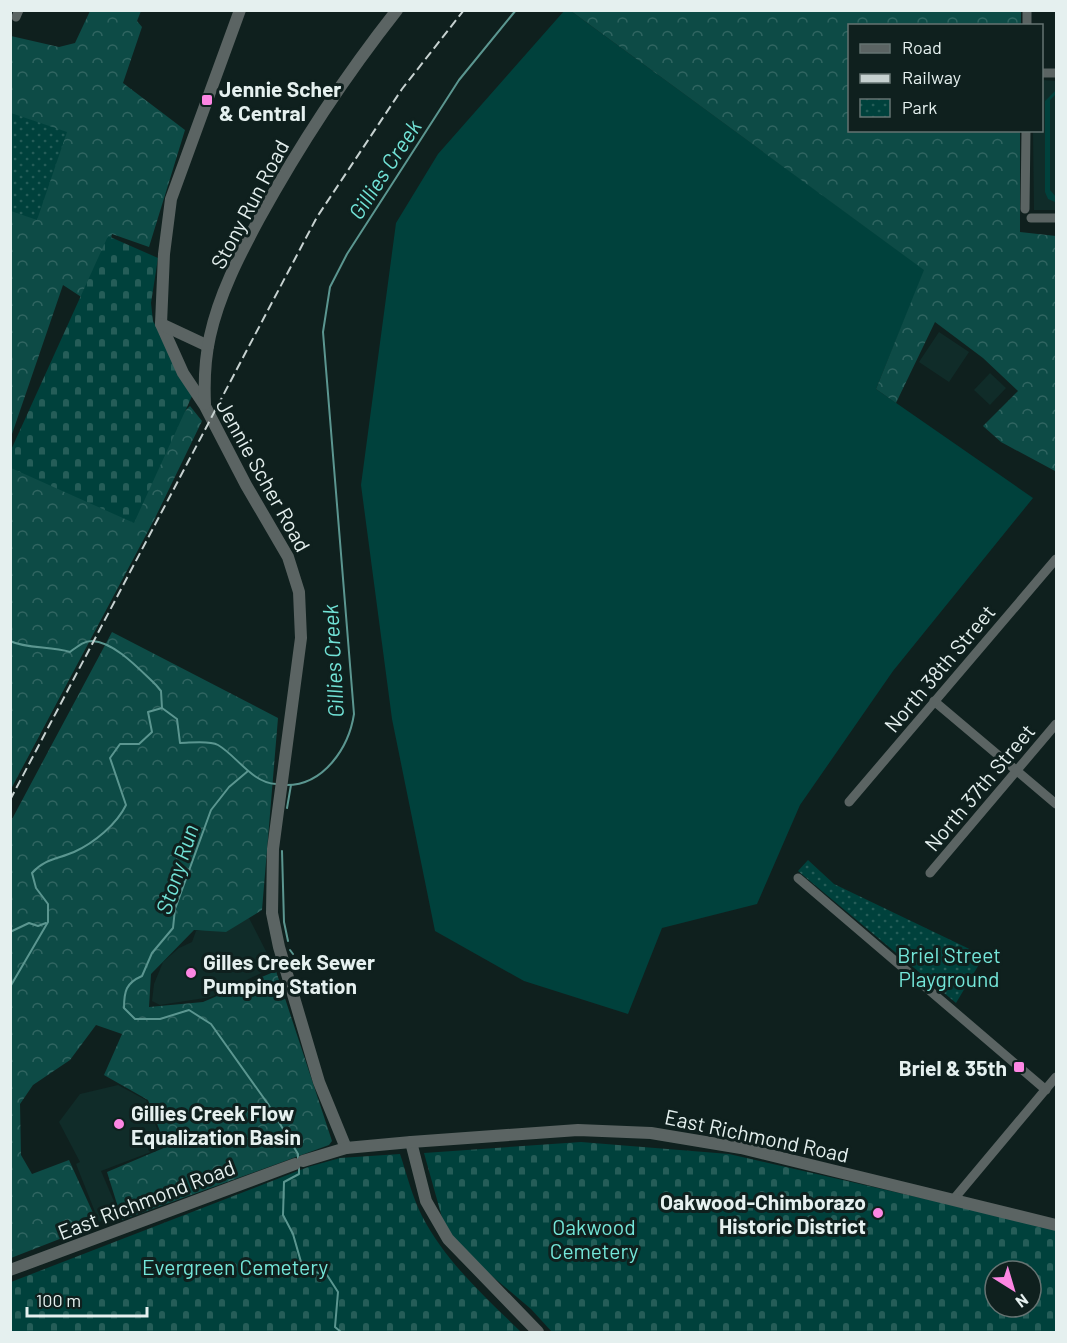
<svg xmlns="http://www.w3.org/2000/svg" width="1067" height="1343" font-family="Barlow,sans-serif">
  <style>
    .built { fill: #102c29 }
    .grass { fill: #00413c }
    .forest { fill: url(#forest-crowns) }
    .cemetery { fill: url(#cemetery-stones); fill-rule: evenodd }
    .park { fill: url(#park-dots) }
    .lines { fill: none; stroke-linecap: round; stroke-linejoin: round }
    .stream { stroke: #5b9690; stroke-width: 2 }
    .minor { stroke: #5b6463; stroke-width: 9 }
    .tertiary { stroke: #5b6463; stroke-width: 12 }
    .rail { stroke: #c6d1d0; stroke-width: 2; stroke-dasharray: 9 4.5; stroke-linecap: butt }
    .poi-dot { fill: #fd86e3; stroke: #0f201e; stroke-width: 2 }
    .labels { text-anchor: middle; dominant-baseline: central; stroke-width: 6; stroke-linejoin: round; paint-order: stroke }
    .poi-label { font-size: 21px; font-weight: bold; fill: #e5f0ef; stroke: #0f201e; text-anchor: start }
    .street-label { font-size: 21px; fill: #e5f0ef; stroke: #0f201e }
    .park-label { font-size: 21px; fill: #74e6d9; stroke: #0f201e }
    .water-label { font-size: 22px; font-style: italic; fill: #71e2d6; stroke: #0f201e }
  </style>
  <defs>
    <pattern id="forest-crowns" width="20" height="18" patternUnits="userSpaceOnUse" patternTransform="scale(1.5)"><rect width="20" height="18" fill="#0d4b46"/><path d="M2 6a3 3 0 1 1 6 0M12 15a3 3 0 1 1 6 0" fill="none" stroke="#306561"/></pattern>
    <pattern id="cemetery-stones" width="16" height="16" patternUnits="userSpaceOnUse" patternTransform="scale(1.5)"><rect width="16" height="16" fill="#00413c"/><path d="M2 7V4a2 2 0 0 1 4 0v3zM10 15v-3a2 2 0 0 1 4 0v3z" fill="#255d58"/></pattern>
    <pattern id="park-dots" width="8" height="8" patternUnits="userSpaceOnUse" patternTransform="scale(1.5)"><rect width="8" height="8" fill="#00413c"/><path d="M2 2h.1M6 6h.1" fill="none" stroke="#255d58" stroke-width="1.8" stroke-linecap="round"/></pattern>
  </defs>
  <rect width="100%" height="100%" fill="#0f201e"/>
  <!-- built -->
  <g class="built">
    <polygon points="1042,80 1056,81 1056,210 1034,210 1033,131 1042,130"/>
    <polygon points="939,332 969,352 949,382 919,362"/>
    <polygon points="990,373 1006,388 990,405 974,390"/>
    <polygon points="249,918 274,967 211,997 160,1005 152,1001 154,984 163,962 179,948 192,942 196,931 230,927"/>
    <polygon points="118,1085 146,1100 164,1147 101,1171 119,1213 99,1222 76,1164 80,1162 59,1122 80,1094"/>
  </g>
  <!-- grass -->
  <g class="grass">
    <polygon points="564,11 571,11 925,270 876,389 1033,498 893,671 800,805 757,904 662,928 628,1014 524,981 435,931 392,719 361,485 396,223 438,154"/>
    <polygon points="1056,90 1056,94 1050,100 1050,190 1056,197 1055,202 1048,199 1045,192 1045,101"/>
  </g>
  <!-- forest -->
  <g class="forest">
    <polygon points="90,11 141,11 137,21 142,27 123,83 185,130 149,247 112,234 101,281 109,315 63,285 11,437 11,36 59,47 75,43"/>
    <polygon points="571,11 1021,11 1021,25 850,26 850,130 1020,131 1020,232 1056,236 1055,471 1001,442 983,426 1018,391 983,358 935,322 896,403 876,389 924,270"/>
    <polygon points="190,406 202,421 155,518 11,789 11,457 114,482"/>
    <polygon points="112,632 278,718 262,910 226,932 194,930 151,974 149,1007 203,1002 276,971 332,1141 329,1145 122,1220 107,1172 166,1147 148,1100 104,1075 122,1034 96,1025 70,1060 33,1085 20,1104 21,1155 32,1174 69,1160 98,1224 11,1258 11,821"/>
  </g>
  <!-- cemetery -->
  <g class="cemetery">
    <polygon points="108,236 158,258 151,303 153,321 193,394 134,523 11,468 11,450"/>
    <path d="M 581,1142 L 729,1154 L 1056,1229 L 1056,1332 L 552,1332 L 531,1309 L 448,1239 L 424,1153 ZM 995,1271 L 1031,1271 L 1031,1307 L 995,1307 Z"/>
    <path d="M 400,1154 C 407,1175 412,1196 422,1216 C 445,1261 485,1297 521,1332 L 11,1332 L 11,1282 L 308,1167 L 340,1158 Z"/>
  </g>
  <!-- park -->
  <g class="park">
    <polygon points="11,113 67,132 37,220 11,211"/>
    <polygon points="808,860 834,884 984,956 956,1003 798,871"/>
  </g>
  <g class="lines">
    <!-- stream -->
    <g class="stream">
      <path d="M 10,641 C 27,649 50,646 70,652 C 77,647 83,641 92,641 C 115,642 140,670 156,685 L 161,691 L 162,708"/>
      <path d="M 248,771 L 229,787 L 211,810 L 175,909 L 173,928 L 152,953 L 142,976 C 126,983 124,991 124,1008 L 135,1019 L 160,1019 L 189,1010 L 211,1024 L 268,1104 L 298,1154 L 298,1160"/>
      <path d="M 285,785 C 324,786 349,747 354,714 L 323,332 L 330,287 L 347,254 L 459,80 L 516,10"/>
      <polyline points="287,808 291,785"/>
      <polyline points="282,851 284,922 288,941"/>
      <polyline points="10,932 29,923 38,926 46,923"/>
      <polyline points="290,950 293,954"/>
      <path d="M 10,987 L 48,922 L 48,904 L 36,888 L 32,873 C 44,859 58,859 74,852 C 94,843 117,824 126,805 L 110,758 L 120,744 L 139,744 L 152,732 L 148,712 L 162,708 L 177,719 L 180,743 C 190,743 209,740 218,745 C 237,756 252,783 276,784"/>
      <polyline points="299,1166 299,1174 284,1182 283,1215 293,1234 303,1269 327,1275 338,1292 335,1327 341,1332"/>
    </g>
    <!-- minor -->
    <g class="minor">
      <polyline points="16,17 19,10"/>
      <polyline points="1027,26 1027,10"/>
      <polyline points="1042,73 1056,73"/>
      <polyline points="1025,209 1026,130"/>
      <polyline points="1031,218 1056,218"/>
      <polyline points="934,701 1056,804"/>
      <polyline points="849,802 1056,559"/>
      <polyline points="930,873 1056,724"/>
      <polyline points="798,878 1046,1090"/>
      <polyline points="953,1200 1056,1077"/>
    </g>
    <!-- tertiary -->
    <g class="tertiary">
      <polyline points="240,10 171,199 164,254 161,324 183,373 205,406 246,485 288,557 299,592 301,638 273,849 272,913 279,947 319,1082 346,1148"/>
      <polyline points="161,324 208,346"/>
      <path d="M 205,404 C 204,381 205,358 210,336 C 219,295 239,256 259,219 C 299,146 345,76 397,10"/>
      <polyline points="411,1142 426,1201 448,1239 538,1332"/>
      <polyline points="303,1161 346,1148 411,1142 578,1130 651,1133 741,1148 1056,1225"/>
      <polyline points="10,1270 295,1164"/>
    </g>
    <!-- rail -->
    <polyline class="rail" points="10,800 317,217 402,89 464,10"/>
  </g>
  <!-- markers -->
  <g class="poi-dot">
    <rect x="201" y="94" width="12" height="12" rx="3"/>
    <circle cx="191" cy="973" r="6"/>
    <rect x="1013" y="1061" width="12" height="12" rx="3"/>
    <circle cx="119" cy="1124" r="6"/>
    <circle cx="878" cy="1213" r="6"/>
  </g>
  <g class="labels">
    <!-- poi labels -->
    <g class="poi-label">
      <text x="219" y="88">Jennie Scher<tspan x="219" dy="24">&amp; Central</tspan></text>
      <text x="203" y="961">Gilles Creek Sewer<tspan x="203" dy="24">Pumping Station</tspan></text>
      <text x="1007" y="1067" text-anchor="end">Briel &amp; 35th</text>
      <text x="131" y="1112">Gillies Creek Flow<tspan x="131" dy="24">Equalization Basin</tspan></text>
      <text x="866" y="1201" text-anchor="end">Oakwood-Chimborazo<tspan x="866" dy="24">Historic District</tspan></text>
    </g>
    <!-- street labels -->
    <g class="street-label">
      <text transform="translate(249 204) rotate(-62)">Stony Run Road</text>
      <text transform="translate(264 475) rotate(61)">Jennie Scher Road</text>
      <text transform="translate(939 668) rotate(-50)">North 38th Street</text>
      <text transform="translate(979 787) rotate(-50)">North 37th Street</text>
      <text transform="translate(757 1135) rotate(12)">East Richmond Road</text>
      <text transform="translate(146 1199) rotate(-21)">East Richmond Road</text>
    </g>
    <!-- park labels -->
    <g class="park-label">
      <text x="949" y="954">Briel Street<tspan x="949" dy="24">Playground</tspan></text>
      <text x="594" y="1226">Oakwood<tspan x="594" dy="24">Cemetery</tspan></text>
      <text x="235" y="1266">Evergreen Cemetery</text>
    </g>
    <!-- water labels -->
    <g class="water-label">
      <text transform="translate(384 169) rotate(-57)">Gillies Creek</text>
      <text transform="translate(332 661) rotate(-93)">Gillies Creek</text>
      <text transform="translate(176 869) rotate(-72)">Stony Run</text>
    </g>
  </g>
  <!-- border -->
  <rect width="1067" height="1343" fill="none" stroke="#e5f0ef" stroke-width="24"/>
  <!-- legend -->
  <rect x="848" y="24" width="195" height="108" fill="#0f201e" stroke="#657372" stroke-width="1.5"/>
  <rect x="860" y="44" width="30" height="9" fill="#5b6463" stroke="#657372" stroke-width="1.5"/>
  <text x="902" y="54" font-size="18" fill="#e5f0ef">Road</text>
  <rect x="860" y="74" width="30" height="9" fill="#c6d1d0" stroke="#657372" stroke-width="1.5"/>
  <text x="902" y="84" font-size="18" fill="#e5f0ef">Railway</text>
  <rect x="860" y="99" width="30" height="18" fill="url(#park-dots)" stroke="#657372" stroke-width="1.5"/>
  <text x="902" y="114" font-size="18" fill="#e5f0ef">Park</text>
  <!-- north arrow -->
  <g transform="translate(1013 1289) rotate(143)"><circle r="28" fill="#0f201e" stroke="#657372" stroke-width="1.5"/>
  <path d="M0-4.5L10 22L0 15L-10 22Z" fill="#fd86e3"/>
  <text y="-9" font-size="16" font-weight="bold" text-anchor="middle" fill="#e5f0ef">N</text>
  </g>
  <!-- scale -->
  <path d="M27 1307v9h120v-9" fill="none" stroke="#e5f0ef" stroke-width="3"/>
  <text x="36" y="1307" font-size="18" fill="#e5f0ef" stroke="#0f201e" stroke-width="4.5" paint-order="stroke">100 m</text>
</svg>
